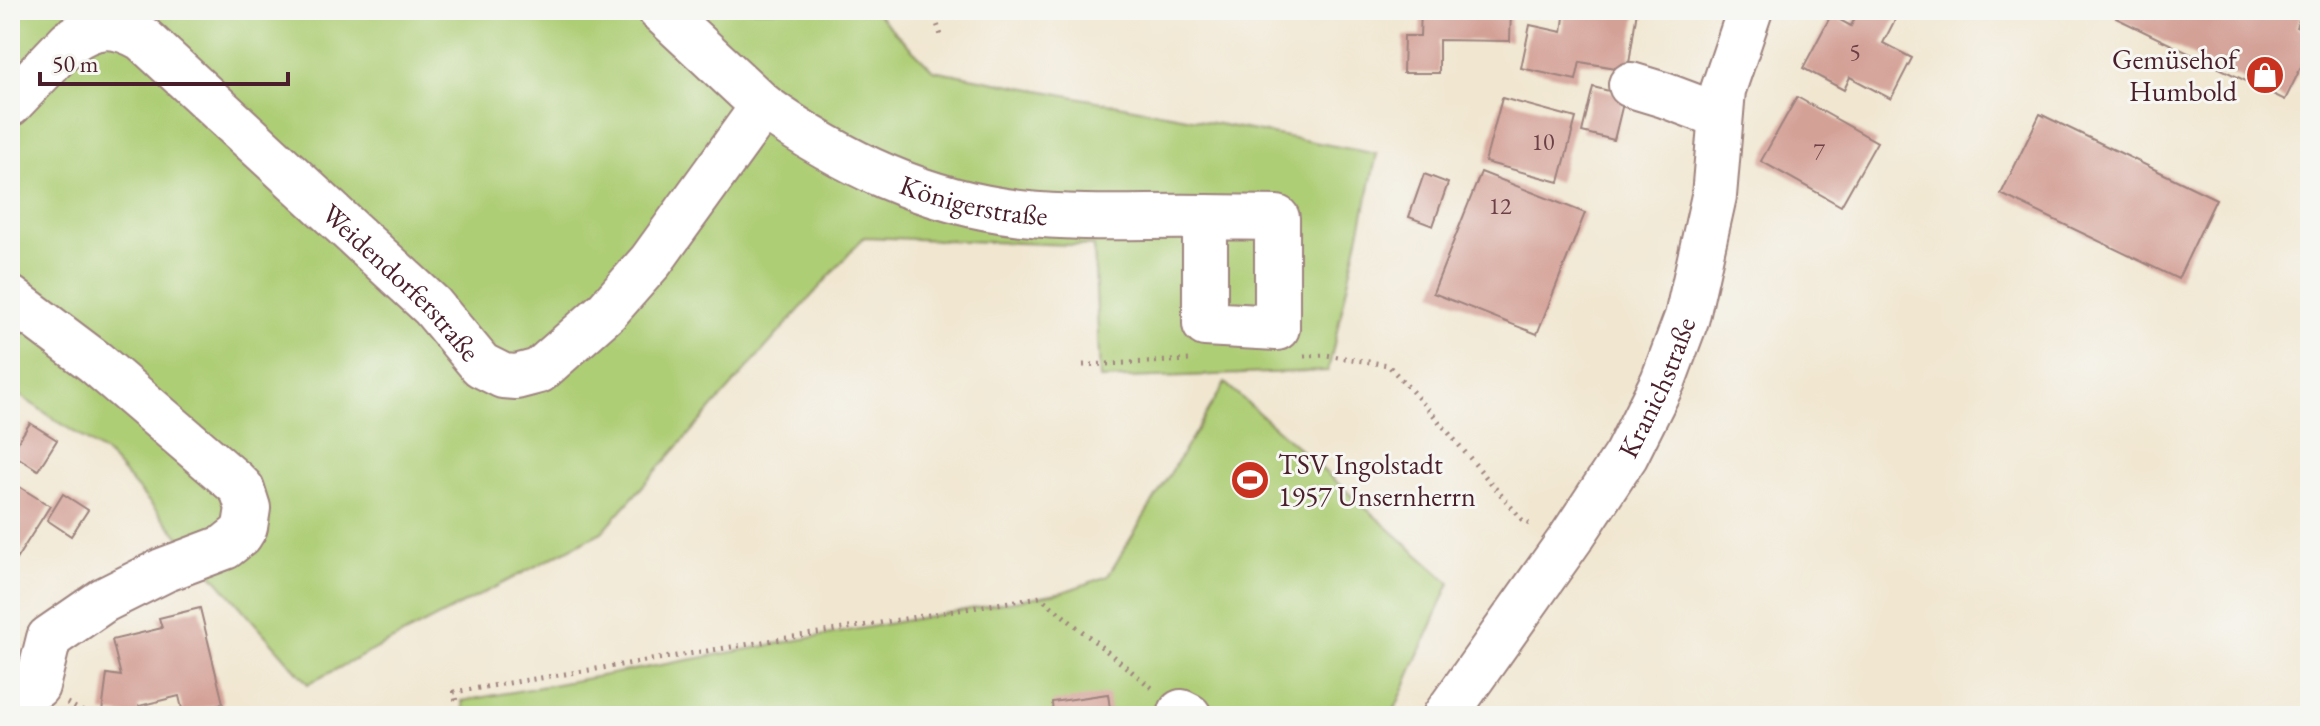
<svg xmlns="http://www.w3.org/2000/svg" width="2320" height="726" font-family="'EB Garamond',serif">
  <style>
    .green { fill: #aece76; stroke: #7c7650; stroke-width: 2 }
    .building { fill: #d4a197 }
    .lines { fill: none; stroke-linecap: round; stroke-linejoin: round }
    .minor-casing { stroke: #9e837e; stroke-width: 48 }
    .path { stroke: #9e837e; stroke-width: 5; stroke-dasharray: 2 6; stroke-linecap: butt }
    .minor { stroke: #fff; stroke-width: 44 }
    .labels { text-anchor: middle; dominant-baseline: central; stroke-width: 6; stroke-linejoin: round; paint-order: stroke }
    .number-label { font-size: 24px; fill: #6c4046 }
    .poi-label { font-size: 28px; fill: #4a1f2b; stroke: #f6f6f2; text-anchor: end }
    .street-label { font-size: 28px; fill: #4a1f2b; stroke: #f6f6f2 }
  </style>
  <rect width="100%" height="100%" fill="#f6f6f2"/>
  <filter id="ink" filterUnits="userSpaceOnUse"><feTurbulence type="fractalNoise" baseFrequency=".0125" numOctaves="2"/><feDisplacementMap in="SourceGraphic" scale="16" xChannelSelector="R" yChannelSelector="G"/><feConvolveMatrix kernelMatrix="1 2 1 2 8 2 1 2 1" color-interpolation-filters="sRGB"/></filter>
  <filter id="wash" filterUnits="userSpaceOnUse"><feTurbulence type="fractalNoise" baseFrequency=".006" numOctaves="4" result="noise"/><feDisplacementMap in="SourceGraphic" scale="32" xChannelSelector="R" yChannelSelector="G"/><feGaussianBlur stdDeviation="1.8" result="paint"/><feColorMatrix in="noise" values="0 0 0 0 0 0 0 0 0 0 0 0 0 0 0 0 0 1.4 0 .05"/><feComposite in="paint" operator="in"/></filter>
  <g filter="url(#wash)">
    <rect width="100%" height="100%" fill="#f1e7d1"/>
    <!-- green -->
    <g class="green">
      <polygon points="10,10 873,10 933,70 1377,154 1328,371 1100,379 1094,246 864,237 602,532 308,684 108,455 10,389"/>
      <polygon points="1225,383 1450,583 1392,716 465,716 462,701 1063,592 1108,576"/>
    </g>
    <g id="blocks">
      <!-- building -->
      <g class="building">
        <polygon points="1421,10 1511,10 1510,41 1439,40 1439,73 1403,73 1404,36 1420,36"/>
        <polygon points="1565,10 1637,10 1628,70 1580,62 1576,80 1521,68 1530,25 1562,32"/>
        <polygon points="1859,10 1891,10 1898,14 1883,43 1912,58 1891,99 1850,77 1844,90 1803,68 1831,15 1851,26"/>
        <polygon points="2120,10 2304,10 2296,27 2310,34 2310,49 2285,100 2116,18"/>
        <polygon points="1593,87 1625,95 1614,140 1582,132"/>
        <polygon points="1797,97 1877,142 1841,206 1761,161"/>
        <polygon points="1502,98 1576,118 1559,182 1485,162"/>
        <polygon points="2040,114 2216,199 2178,279 2001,194"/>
        <polygon points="1481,172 1585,213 1537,334 1433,293"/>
        <polygon points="1424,174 1448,183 1433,226 1409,217"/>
        <polygon points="30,423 57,440 38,470 11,453"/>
        <polygon points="10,481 50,506 10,569"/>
        <polygon points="63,494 88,510 71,536 47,520"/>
        <polygon points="200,608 223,703 183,713 179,696 139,706 138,716 102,712 107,674 121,676 112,640 162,628 159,618"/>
        <polygon points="1108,694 1111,716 1053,716 1052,702"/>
      </g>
    </g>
  </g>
  <g filter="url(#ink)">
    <use href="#blocks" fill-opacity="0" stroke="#9e837e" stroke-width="2"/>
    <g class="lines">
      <defs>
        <g id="minor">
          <polyline points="1631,85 1664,95 1720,116"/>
          <path id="s1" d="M 10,104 L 69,42 C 96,23 115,23 143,39 L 432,306 L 481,365 L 503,376 L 516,377 L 539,371 L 607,311 L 651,261 L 763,106 L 660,10"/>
          <path id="s2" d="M 763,106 C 841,162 925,202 1021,213 C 1082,220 1144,216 1205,217"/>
          <polygon points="1205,217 1277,218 1277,328 1205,324"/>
          <polyline points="10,298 95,362 235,482 242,489 248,508 245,527 240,535 225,547 164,570 104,600 49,638 37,686 10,686"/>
          <polyline points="1181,712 1189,716"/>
          <path id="s3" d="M 1445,716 L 1571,538 L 1626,455 L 1663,381 L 1687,317 L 1714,196 L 1723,90 L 1750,10"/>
        </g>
      </defs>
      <!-- minor casing -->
      <use href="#minor" class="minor-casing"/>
      <!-- path -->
      <g class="path">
        <polyline points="932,10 942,38"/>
        <polyline points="1304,356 1326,355 1388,365 1431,412 1524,522 1533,525"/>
        <polyline points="1083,365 1190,360"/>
        <polyline points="67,703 85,713 108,716"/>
        <polyline points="459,716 454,692 1040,597 1152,688"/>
      </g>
      <!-- minor -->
      <use href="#minor" class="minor"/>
    </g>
  </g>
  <!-- icons -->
  <defs>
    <symbol id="shop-disc" viewBox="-11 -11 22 22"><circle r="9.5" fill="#c8321e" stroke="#f6f6f2"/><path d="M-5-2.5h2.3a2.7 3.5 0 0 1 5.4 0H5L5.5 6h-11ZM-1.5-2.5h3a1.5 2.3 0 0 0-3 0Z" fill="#fff"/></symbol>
    <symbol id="stadium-disc" viewBox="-11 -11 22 22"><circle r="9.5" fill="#c8321e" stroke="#f6f6f2"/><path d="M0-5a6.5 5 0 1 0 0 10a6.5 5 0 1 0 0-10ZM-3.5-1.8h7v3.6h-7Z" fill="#fff"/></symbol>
  </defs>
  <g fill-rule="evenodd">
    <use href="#shop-disc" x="2243" y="53" width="44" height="44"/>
    <use href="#stadium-disc" x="1228" y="458" width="44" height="44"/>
  </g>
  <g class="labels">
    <!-- number labels -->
    <g class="number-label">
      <text x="1855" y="51">5</text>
      <text x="1543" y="141">10</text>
      <text x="1819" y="151">7</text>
      <text x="1500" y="205">12</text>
    </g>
    <!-- poi labels -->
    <g class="poi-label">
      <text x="2237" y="59">Gemüsehof<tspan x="2237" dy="32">Humbold</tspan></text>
      <text x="1278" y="464" text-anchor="start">TSV Ingolstadt<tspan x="1278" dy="32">1957 Unsernherrn</tspan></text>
    </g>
    <!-- street labels -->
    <g class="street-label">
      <text stroke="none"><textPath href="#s2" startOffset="234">Königerstraße</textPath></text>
      <text stroke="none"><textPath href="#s1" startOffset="520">Weidendorferstraße</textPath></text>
      <text stroke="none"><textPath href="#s3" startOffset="392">Kranichstraße</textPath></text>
    </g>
  </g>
  <!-- margin -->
  <rect width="2320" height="726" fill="none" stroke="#f6f6f2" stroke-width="40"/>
  <!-- scale -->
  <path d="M40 72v12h248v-12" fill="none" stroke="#4a1f2b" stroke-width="4"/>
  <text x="52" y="72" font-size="24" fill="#4a1f2b" stroke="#f6f6f2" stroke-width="6" paint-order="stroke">50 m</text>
</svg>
